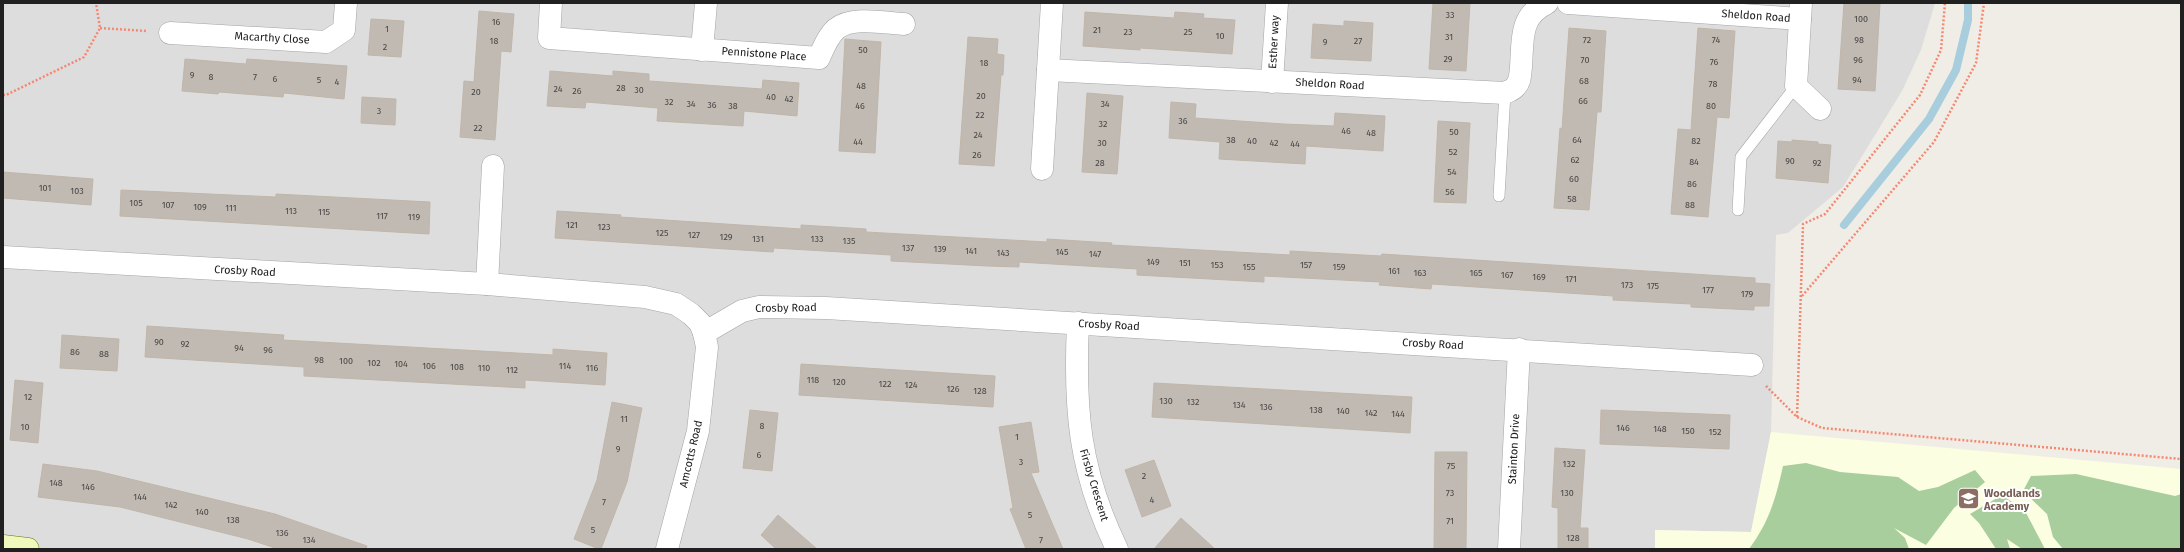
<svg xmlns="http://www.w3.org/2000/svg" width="2184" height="552" font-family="'Fira Sans',sans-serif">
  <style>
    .residential { fill: #dedddd }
    .education { fill: #fcfee1 }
    .forest { fill: #a8ce9d }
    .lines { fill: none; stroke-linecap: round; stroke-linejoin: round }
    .stream { stroke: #a8cddc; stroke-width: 8 }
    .building { fill: #c1bab3; stroke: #c1b5a9 }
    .lane-casing { stroke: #a4a4a4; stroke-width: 12 }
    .street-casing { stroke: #a4a4a4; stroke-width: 23 }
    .secondary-casing { stroke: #627509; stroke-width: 23 }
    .path { stroke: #f58872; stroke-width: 2.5; stroke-dasharray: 2 2; stroke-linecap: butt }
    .lane { stroke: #fff; stroke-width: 11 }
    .street { stroke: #fff; stroke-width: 22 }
    .secondary { stroke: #f1f8bd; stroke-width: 22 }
    .labels { text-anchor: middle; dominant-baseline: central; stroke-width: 4; stroke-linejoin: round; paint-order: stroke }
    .number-label { font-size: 9px; fill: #484645 }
    .street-label { font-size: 11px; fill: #202020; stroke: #fff }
    .education-label { font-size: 11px; font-weight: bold; fill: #785e54; stroke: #fff; text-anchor: start }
  </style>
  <rect width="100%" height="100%" fill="#f0ede6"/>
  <!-- residential -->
  <polygon class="residential" points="3,3 1935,3 1921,50 1902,91 1843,187 1788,233 1776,235 1771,432 1751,532 1655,530 1655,549 3,549"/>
  <!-- education -->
  <polygon class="education" points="1771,432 2181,469 2181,549 1655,549 1655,530 1751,532"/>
  <!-- forest -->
  <g class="forest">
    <path d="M 1806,463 L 1840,472 L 1898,477 L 1919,491 L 1938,487 L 1975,470 L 1985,482 L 1954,508 L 1926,545 L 1894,528 L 1905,538 L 1909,549 L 1749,549 C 1769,522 1776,498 1783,466 Z"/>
    <polygon points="2076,474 2175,496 2181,494 2181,549 2063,549 2053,537 2047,514 2023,491 2031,476"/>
    <polygon points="2002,495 2025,511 2045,549 2022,549 2007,539 2010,549 1996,549 1979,523 1970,514"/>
  </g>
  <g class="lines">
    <!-- stream -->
    <polyline class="stream" points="1844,225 1929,119 1956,70 1968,20 1968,3"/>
  </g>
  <!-- building -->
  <g class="building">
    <polygon points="1433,3 1470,3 1466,71 1429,69"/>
    <polygon points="1844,3 1880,3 1875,91 1838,89"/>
    <polygon points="479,11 514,14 511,52 501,51 495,140 460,137 464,81 474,82"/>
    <polygon points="1085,12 1174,18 1175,12 1204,14 1203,18 1235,20 1232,54 1140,48 1140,50 1083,46"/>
    <polygon points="371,19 404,21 401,57 368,55"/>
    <polygon points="1344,21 1373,23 1371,61 1311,58 1313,24 1344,26"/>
    <polygon points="1569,28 1606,31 1601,112 1597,112 1589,210 1554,208 1560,128 1562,129"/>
    <polygon points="1698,28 1735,31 1729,118 1717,117 1708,217 1671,214 1678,129 1691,130"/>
    <polygon points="968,37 998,39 997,54 1004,55 1003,75 1001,75 994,166 959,164"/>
    <polygon points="845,39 881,42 875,153 839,151"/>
    <polygon points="185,59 246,64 247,59 347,66 344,99 284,93 283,97 219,92 218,94 182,91"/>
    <polygon points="550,71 613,76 613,71 649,74 649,81 762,89 763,80 799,83 797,116 744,111 743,126 657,121 658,108 586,102 585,108 547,106"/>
    <polygon points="1087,93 1123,96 1117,174 1082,172"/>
    <polygon points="362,97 396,99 395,125 361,123"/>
    <polygon points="1171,102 1196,104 1195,118 1284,124 1334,126 1335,113 1385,116 1383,151 1306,146 1305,164 1219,159 1220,142 1169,138"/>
    <polygon points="1438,121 1470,123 1466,203 1434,202"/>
    <polygon points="1792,140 1818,142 1818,144 1831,145 1828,183 1776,178 1778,141 1792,142"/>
    <polygon points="3,172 93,179 91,205 3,198"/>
    <polygon points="121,190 276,197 276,194 430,202 429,234 120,216"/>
    <polygon points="557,211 621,215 620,217 801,229 801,225 866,229 866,232 1047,242 1047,239 1112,243 1111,245 1290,255 1290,251 1381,256 1382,254 1755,278 1755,283 1770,284 1769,306 1754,306 1754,310 1691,307 1691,304 1613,300 1613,296 1491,288 1432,284 1431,289 1379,285 1380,282 1264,276 1264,282 1137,275 1137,269 1019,262 1019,267 987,266 891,261 891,255 774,248 773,252 555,238"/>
    <polygon points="147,326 284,335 283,340 553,355 553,349 607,353 605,385 525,380 525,388 304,376 304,367 145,357"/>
    <polygon points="62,335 119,339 117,371 60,368"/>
    <polygon points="801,364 995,376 993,407 799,395"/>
    <polygon points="15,380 43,383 38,443 10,440"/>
    <polygon points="1154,383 1412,397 1410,433 1152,417"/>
    <polygon points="612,402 642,408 627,482 601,549 599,549 574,539 597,480"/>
    <polygon points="750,410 778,413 772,471 743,468"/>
    <polygon points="1601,410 1730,415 1729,449 1600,444"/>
    <polygon points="1031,422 1039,472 1031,473 1063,549 1026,549 1010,509 1013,508 999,427"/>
    <polygon points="1555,448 1585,450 1580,528 1588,528 1588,549 1558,549 1558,508 1552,507"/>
    <polygon points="1435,452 1467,452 1466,549 1434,549"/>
    <polygon points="1154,460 1171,506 1142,517 1125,470"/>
    <polygon points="43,464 97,471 275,514 367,546 366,549 278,549 248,539 120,507 38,497"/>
    <polygon points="778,515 794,529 817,549 776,549 761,535"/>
    <polygon points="1181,518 1215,549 1154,549"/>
  </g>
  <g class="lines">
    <defs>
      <g id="lane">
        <polyline points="1499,196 1505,93"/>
        <polyline points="1738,210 1741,157 1796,86"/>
      </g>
      <g id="street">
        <path d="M 551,3 L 549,38 L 819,58 C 823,49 828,36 836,29 C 852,16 885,23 904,24"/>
        <polyline points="1568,3 1800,19"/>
        <polyline points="1801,3 1796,86 1820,109"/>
        <polyline points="170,33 326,42 344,30 346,3"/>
        <polyline points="702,50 706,3"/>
        <path d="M 1048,70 L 1505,93 C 1508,91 1513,90 1515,87 C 1521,81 1520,74 1521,67 C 1523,40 1519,16 1547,3"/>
        <polyline points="1272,82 1277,3"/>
        <polyline points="1042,169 1052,3"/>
        <polyline points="3,257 487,284 645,297 676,304 691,314 700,323 704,333 742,311 759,307 826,308 1752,365"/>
        <polyline points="487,284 493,166"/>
        <path d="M 1078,323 C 1074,409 1079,471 1117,549"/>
        <polyline points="667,549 698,431 707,347 704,333"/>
        <polyline points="1509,549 1519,349"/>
      </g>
      <polyline id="secondary" points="3,546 28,549"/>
    </defs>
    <!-- lane casing -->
    <use href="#lane" class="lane-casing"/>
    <!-- street casing -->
    <use href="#street" class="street-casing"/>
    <!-- secondary casing -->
    <use href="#secondary" class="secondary-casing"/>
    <!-- path -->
    <g class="path">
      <polyline points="100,28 146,31"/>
      <polyline points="3,95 6,95 84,57 100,28 96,3"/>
      <polyline points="1802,296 1934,142 1976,63 1984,3"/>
      <polyline points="1766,386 1797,417 1822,428 2181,459"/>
      <polyline points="1797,417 1803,224 1825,214 1920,95 1941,50 1945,3"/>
    </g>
    <!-- lane -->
    <use href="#lane" class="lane"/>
    <!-- street -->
    <use href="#street" class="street"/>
    <!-- secondary -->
    <use href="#secondary" class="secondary"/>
  </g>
  <!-- icons -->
  <defs>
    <symbol id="school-square" viewBox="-11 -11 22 22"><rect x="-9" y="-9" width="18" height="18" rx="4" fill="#8d6e63" stroke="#fff"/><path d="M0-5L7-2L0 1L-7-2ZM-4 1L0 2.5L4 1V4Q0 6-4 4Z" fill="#fff"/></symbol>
  </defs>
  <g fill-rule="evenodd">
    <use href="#school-square" x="1956" y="486" width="25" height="25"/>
  </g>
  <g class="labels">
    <!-- number labels -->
    <g class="number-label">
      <text x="1450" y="15">33</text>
      <text x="1861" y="19">100</text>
      <text x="496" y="22">16</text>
      <text x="387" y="29">1</text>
      <text x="1097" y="30">21</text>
      <text x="1128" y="32">23</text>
      <text x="1188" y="32">25</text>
      <text x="1220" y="36">10</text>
      <text x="1449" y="37">31</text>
      <text x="1587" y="40">72</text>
      <text x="1716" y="40">74</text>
      <text x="1859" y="40">98</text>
      <text x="494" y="41">18</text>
      <text x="1358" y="41">27</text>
      <text x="1325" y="42">9</text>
      <text x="385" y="47">2</text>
      <text x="863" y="50">50</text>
      <text x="1448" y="59">29</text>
      <text x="1585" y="60">70</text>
      <text x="1858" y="60">96</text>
      <text x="1714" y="62">76</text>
      <text x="984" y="63">18</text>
      <text x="192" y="75">9</text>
      <text x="211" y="77">8</text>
      <text x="255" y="77">7</text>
      <text x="275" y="79">6</text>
      <text x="319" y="80">5</text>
      <text x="1857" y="80">94</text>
      <text x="1584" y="81">68</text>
      <text x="337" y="82">4</text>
      <text x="1713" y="84">78</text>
      <text x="861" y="86">48</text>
      <text x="621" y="88">28</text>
      <text x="558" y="89">24</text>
      <text x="639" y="90">30</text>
      <text x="577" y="91">26</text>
      <text x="476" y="92">20</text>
      <text x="981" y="96">20</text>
      <text x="771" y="97">40</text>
      <text x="789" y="99">42</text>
      <text x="1583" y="101">66</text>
      <text x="669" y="102">32</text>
      <text x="691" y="104">34</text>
      <text x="1105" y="104">34</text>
      <text x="712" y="105">36</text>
      <text x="733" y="106">38</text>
      <text x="860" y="106">46</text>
      <text x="1711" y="106">80</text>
      <text x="379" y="111">3</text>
      <text x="980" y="115">22</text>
      <text x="1183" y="121">36</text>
      <text x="1103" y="124">32</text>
      <text x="478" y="128">22</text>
      <text x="1346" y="131">46</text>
      <text x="1454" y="132">50</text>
      <text x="1371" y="133">48</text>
      <text x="978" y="135">24</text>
      <text x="1231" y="140">38</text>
      <text x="1577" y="140">64</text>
      <text x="1252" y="141">40</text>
      <text x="1696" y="141">82</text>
      <text x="858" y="142">44</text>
      <text x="1102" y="143">30</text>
      <text x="1274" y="143">42</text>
      <text x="1295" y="144">44</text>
      <text x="1453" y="152">52</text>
      <text x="977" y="155">26</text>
      <text x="1575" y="160">62</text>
      <text x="1790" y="161">90</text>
      <text x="1694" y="162">84</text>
      <text x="1100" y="163">28</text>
      <text x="1817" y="163">92</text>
      <text x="1452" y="172">54</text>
      <text x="1574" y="179">60</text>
      <text x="1692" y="184">86</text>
      <text x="45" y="188">101</text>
      <text x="77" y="191">103</text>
      <text x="1450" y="192">56</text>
      <text x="1572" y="199">58</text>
      <text x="136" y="203">105</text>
      <text x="168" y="205">107</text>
      <text x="1690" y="205">88</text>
      <text x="200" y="207">109</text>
      <text x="231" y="208">111</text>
      <text x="291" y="211">113</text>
      <text x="324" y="212">115</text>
      <text x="382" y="216">117</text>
      <text x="414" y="217">119</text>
      <text x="572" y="225">121</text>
      <text x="604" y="227">123</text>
      <text x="662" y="233">125</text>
      <text x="694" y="235">127</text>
      <text x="726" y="237">129</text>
      <text x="758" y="239">131</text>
      <text x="817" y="239">133</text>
      <text x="849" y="241">135</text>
      <text x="908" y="248">137</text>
      <text x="940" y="249">139</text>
      <text x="971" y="251">141</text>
      <text x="1062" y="252">145</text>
      <text x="1003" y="253">143</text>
      <text x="1095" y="254">147</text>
      <text x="1153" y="262">149</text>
      <text x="1185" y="263">151</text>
      <text x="1217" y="265">153</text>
      <text x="1306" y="265">157</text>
      <text x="1249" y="267">155</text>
      <text x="1339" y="267">159</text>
      <text x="1394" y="271">161</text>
      <text x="1420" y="273">163</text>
      <text x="1476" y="273">165</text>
      <text x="1507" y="275">167</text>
      <text x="1539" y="277">169</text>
      <text x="1571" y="279">171</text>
      <text x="1627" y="285">173</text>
      <text x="1653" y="286">175</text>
      <text x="1708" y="290">177</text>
      <text x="1747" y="294">179</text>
      <text x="159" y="342">90</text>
      <text x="185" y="344">92</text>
      <text x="239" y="348">94</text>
      <text x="268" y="350">96</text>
      <text x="75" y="352">86</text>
      <text x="104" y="354">88</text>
      <text x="319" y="360">98</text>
      <text x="346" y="361">100</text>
      <text x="374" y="363">102</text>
      <text x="401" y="364">104</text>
      <text x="429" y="366">106</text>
      <text x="565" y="366">114</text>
      <text x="457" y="367">108</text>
      <text x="484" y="368">110</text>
      <text x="592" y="368">116</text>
      <text x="512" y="370">112</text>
      <text x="813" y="380">118</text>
      <text x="839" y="382">120</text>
      <text x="885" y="384">122</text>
      <text x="911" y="385">124</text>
      <text x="953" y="389">126</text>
      <text x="980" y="391">128</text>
      <text x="28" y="397">12</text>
      <text x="1166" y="401">130</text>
      <text x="1193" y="402">132</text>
      <text x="1239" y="405">134</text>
      <text x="1266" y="407">136</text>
      <text x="1316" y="410">138</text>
      <text x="1343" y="411">140</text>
      <text x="1371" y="413">142</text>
      <text x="1398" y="414">144</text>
      <text x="624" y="419">11</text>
      <text x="762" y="426">8</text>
      <text x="25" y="427">10</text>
      <text x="1623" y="428">146</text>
      <text x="1660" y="429">148</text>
      <text x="1688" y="431">150</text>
      <text x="1715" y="432">152</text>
      <text x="1017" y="437">1</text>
      <text x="618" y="449">9</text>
      <text x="759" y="455">6</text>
      <text x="1021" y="462">3</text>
      <text x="1569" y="464">132</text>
      <text x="1451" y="466">75</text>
      <text x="1144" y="476">2</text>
      <text x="56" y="483">148</text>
      <text x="88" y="487">146</text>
      <text x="1450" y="493">73</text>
      <text x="1567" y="493">130</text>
      <text x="140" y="497">144</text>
      <text x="1152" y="500">4</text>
      <text x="604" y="502">7</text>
      <text x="171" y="505">142</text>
      <text x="202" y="512">140</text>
      <text x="1030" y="515">5</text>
      <text x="233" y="520">138</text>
      <text x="1450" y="521">71</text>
      <text x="593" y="530">5</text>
      <text x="282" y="533">136</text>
      <text x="1573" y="538">128</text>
      <text x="309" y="540">134</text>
      <text x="1041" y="540">7</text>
    </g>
    <!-- street labels -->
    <g class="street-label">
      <text transform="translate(1756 16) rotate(4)">Sheldon Road</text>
      <text transform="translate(272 38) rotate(3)">Macarthy Close</text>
      <text transform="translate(1274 42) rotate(-87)">Esther way</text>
      <text transform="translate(764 54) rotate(4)">Pennistone Place</text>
      <text transform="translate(1330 84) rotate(3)">Sheldon Road</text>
      <text transform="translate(245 271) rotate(3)">Crosby Road</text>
      <text transform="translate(786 308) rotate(-1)">Crosby Road</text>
      <text transform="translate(1109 325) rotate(3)">Crosby Road</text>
      <text transform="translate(1433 344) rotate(3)">Crosby Road</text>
      <text transform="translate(1514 449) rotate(-87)">Stainton Drive</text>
      <text transform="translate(691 454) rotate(-77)">Amcotts Road</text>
      <text transform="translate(1094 485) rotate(73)">Firsby Crescent</text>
    </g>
    <!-- education labels -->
    <g class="education-label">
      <text x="1984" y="493">Woodlands<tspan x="1984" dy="13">Academy</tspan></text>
    </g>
  </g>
  <!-- border -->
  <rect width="2184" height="552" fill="none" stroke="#202020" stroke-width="8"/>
</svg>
